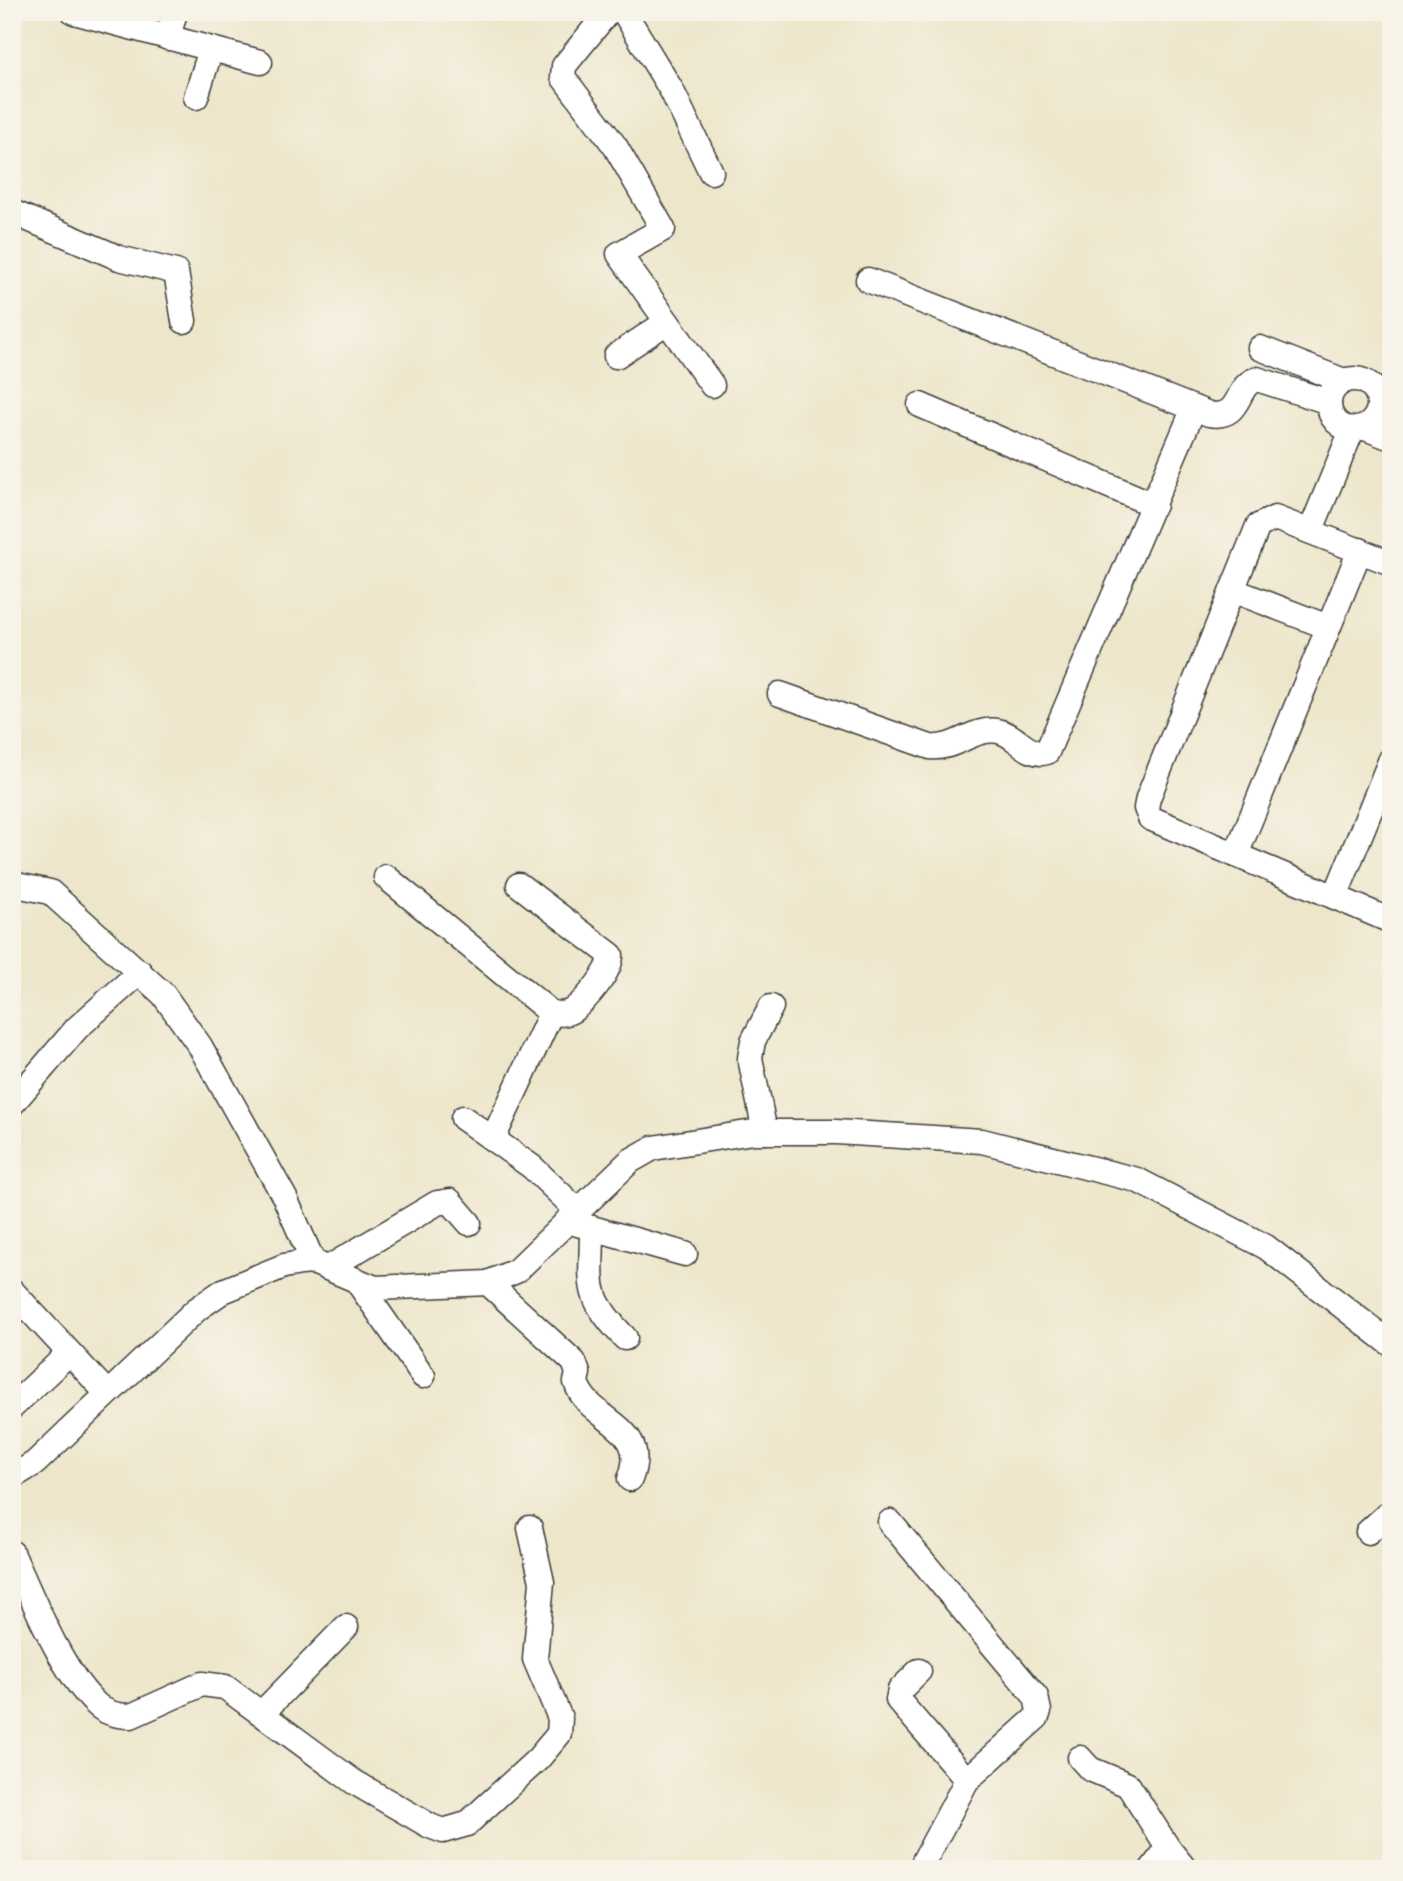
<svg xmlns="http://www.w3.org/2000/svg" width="1403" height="1881" font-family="'Architects Daughter',sans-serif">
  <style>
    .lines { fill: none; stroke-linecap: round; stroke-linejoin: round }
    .minor-casing { stroke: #3b3a36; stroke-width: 27 }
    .minor { stroke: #fff; stroke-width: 24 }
  </style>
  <rect width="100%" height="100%" fill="#f7f3e8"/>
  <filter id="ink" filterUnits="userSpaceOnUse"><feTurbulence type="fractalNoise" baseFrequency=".0143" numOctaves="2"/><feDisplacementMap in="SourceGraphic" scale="14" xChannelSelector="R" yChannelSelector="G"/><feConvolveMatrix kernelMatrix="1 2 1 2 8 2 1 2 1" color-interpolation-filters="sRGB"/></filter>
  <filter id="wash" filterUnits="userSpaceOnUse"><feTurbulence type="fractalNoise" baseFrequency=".00686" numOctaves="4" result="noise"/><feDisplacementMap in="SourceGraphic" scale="28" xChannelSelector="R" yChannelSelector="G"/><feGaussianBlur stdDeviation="1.57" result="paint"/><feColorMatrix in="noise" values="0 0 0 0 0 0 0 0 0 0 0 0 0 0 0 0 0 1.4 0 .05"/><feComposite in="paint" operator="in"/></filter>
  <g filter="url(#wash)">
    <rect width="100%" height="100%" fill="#ede6ca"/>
  </g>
  <g filter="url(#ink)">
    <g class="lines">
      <defs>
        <g id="minor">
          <polyline points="74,12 260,62"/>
          <polyline points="608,12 564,66 563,77 615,146 663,229 619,254 712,385"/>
          <polyline points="624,12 672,91 711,172"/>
          <polyline points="168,38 175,12"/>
          <polyline points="196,97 211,49"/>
          <polyline points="12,212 119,258 176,272 184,321"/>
          <path d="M 868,280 L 1209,414 C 1243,420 1234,385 1257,379 L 1329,402"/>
          <polyline points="1260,348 1344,381"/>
          <polyline points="616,356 667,322"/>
          <circle cx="1354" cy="404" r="25"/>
          <polyline points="920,405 1154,505"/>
          <polyline points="1365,428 1391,438"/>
          <polyline points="1311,530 1352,430"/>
          <polyline points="1360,550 1236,855 1150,818 1146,808 1148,798 1258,526 1275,518 1391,563"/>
          <polyline points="1232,590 1328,627"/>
          <path d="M 780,694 L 930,747 C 955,750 973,727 998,731 C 1016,734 1028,758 1047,752 L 1194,408"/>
          <polyline points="1391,759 1335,897 1391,921"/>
          <polyline points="1236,855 1335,897"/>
          <polyline points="386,877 551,1013 493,1139"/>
          <polyline points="12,884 50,892 163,994 200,1046 285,1198 313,1262"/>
          <path d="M 519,885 L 611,955 C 611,972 586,1000 573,1010 C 566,1015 559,1014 551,1013"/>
          <polyline points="12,1104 77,1028 140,972"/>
          <polyline points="463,1118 532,1167 578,1211"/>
          <polyline points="765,1132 750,1058 753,1041 771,1007"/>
          <polyline points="567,1221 685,1254"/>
          <path d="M 592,1228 C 592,1285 583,1295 625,1338"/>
          <polyline points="328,1268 437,1203 450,1201 469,1223"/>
          <path d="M 488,1283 L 574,1362 L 578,1373 L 576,1382 C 588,1423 652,1424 630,1479"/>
          <polyline points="359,1284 423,1376"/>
          <polyline points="12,1291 107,1393"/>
          <polyline points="12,1407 69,1353"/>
          <polyline points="12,1477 35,1463 197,1309 223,1291 284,1266 301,1263 313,1262 375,1288 488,1283 516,1271 630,1161 653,1148 753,1132 836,1132 982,1141 1137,1180 1266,1247 1391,1344"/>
          <polyline points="890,1522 1036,1697 1039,1711 1037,1717 967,1780 924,1861"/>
          <polyline points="1368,1532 1391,1511"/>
          <path d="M 12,1553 C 32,1597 61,1671 96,1704 C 105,1713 118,1716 131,1716 L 202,1684 L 225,1687 L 354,1782 L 430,1826 L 443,1831 L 467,1824 L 538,1759 L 559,1734 L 560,1718 L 535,1659 L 542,1582 L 530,1528"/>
          <polyline points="919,1671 900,1690 898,1700 967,1780"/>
          <polyline points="262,1713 346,1627"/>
          <polyline points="1080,1758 1090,1769 1128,1785 1168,1848"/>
          <polyline points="1152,1869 1168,1848 1185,1869"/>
        </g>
      </defs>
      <!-- minor casing -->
      <use href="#minor" class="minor-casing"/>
      <!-- minor -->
      <use href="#minor" class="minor"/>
    </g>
  </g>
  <!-- margin -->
  <rect width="1403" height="1881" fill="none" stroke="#f7f3e8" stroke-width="42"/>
</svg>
